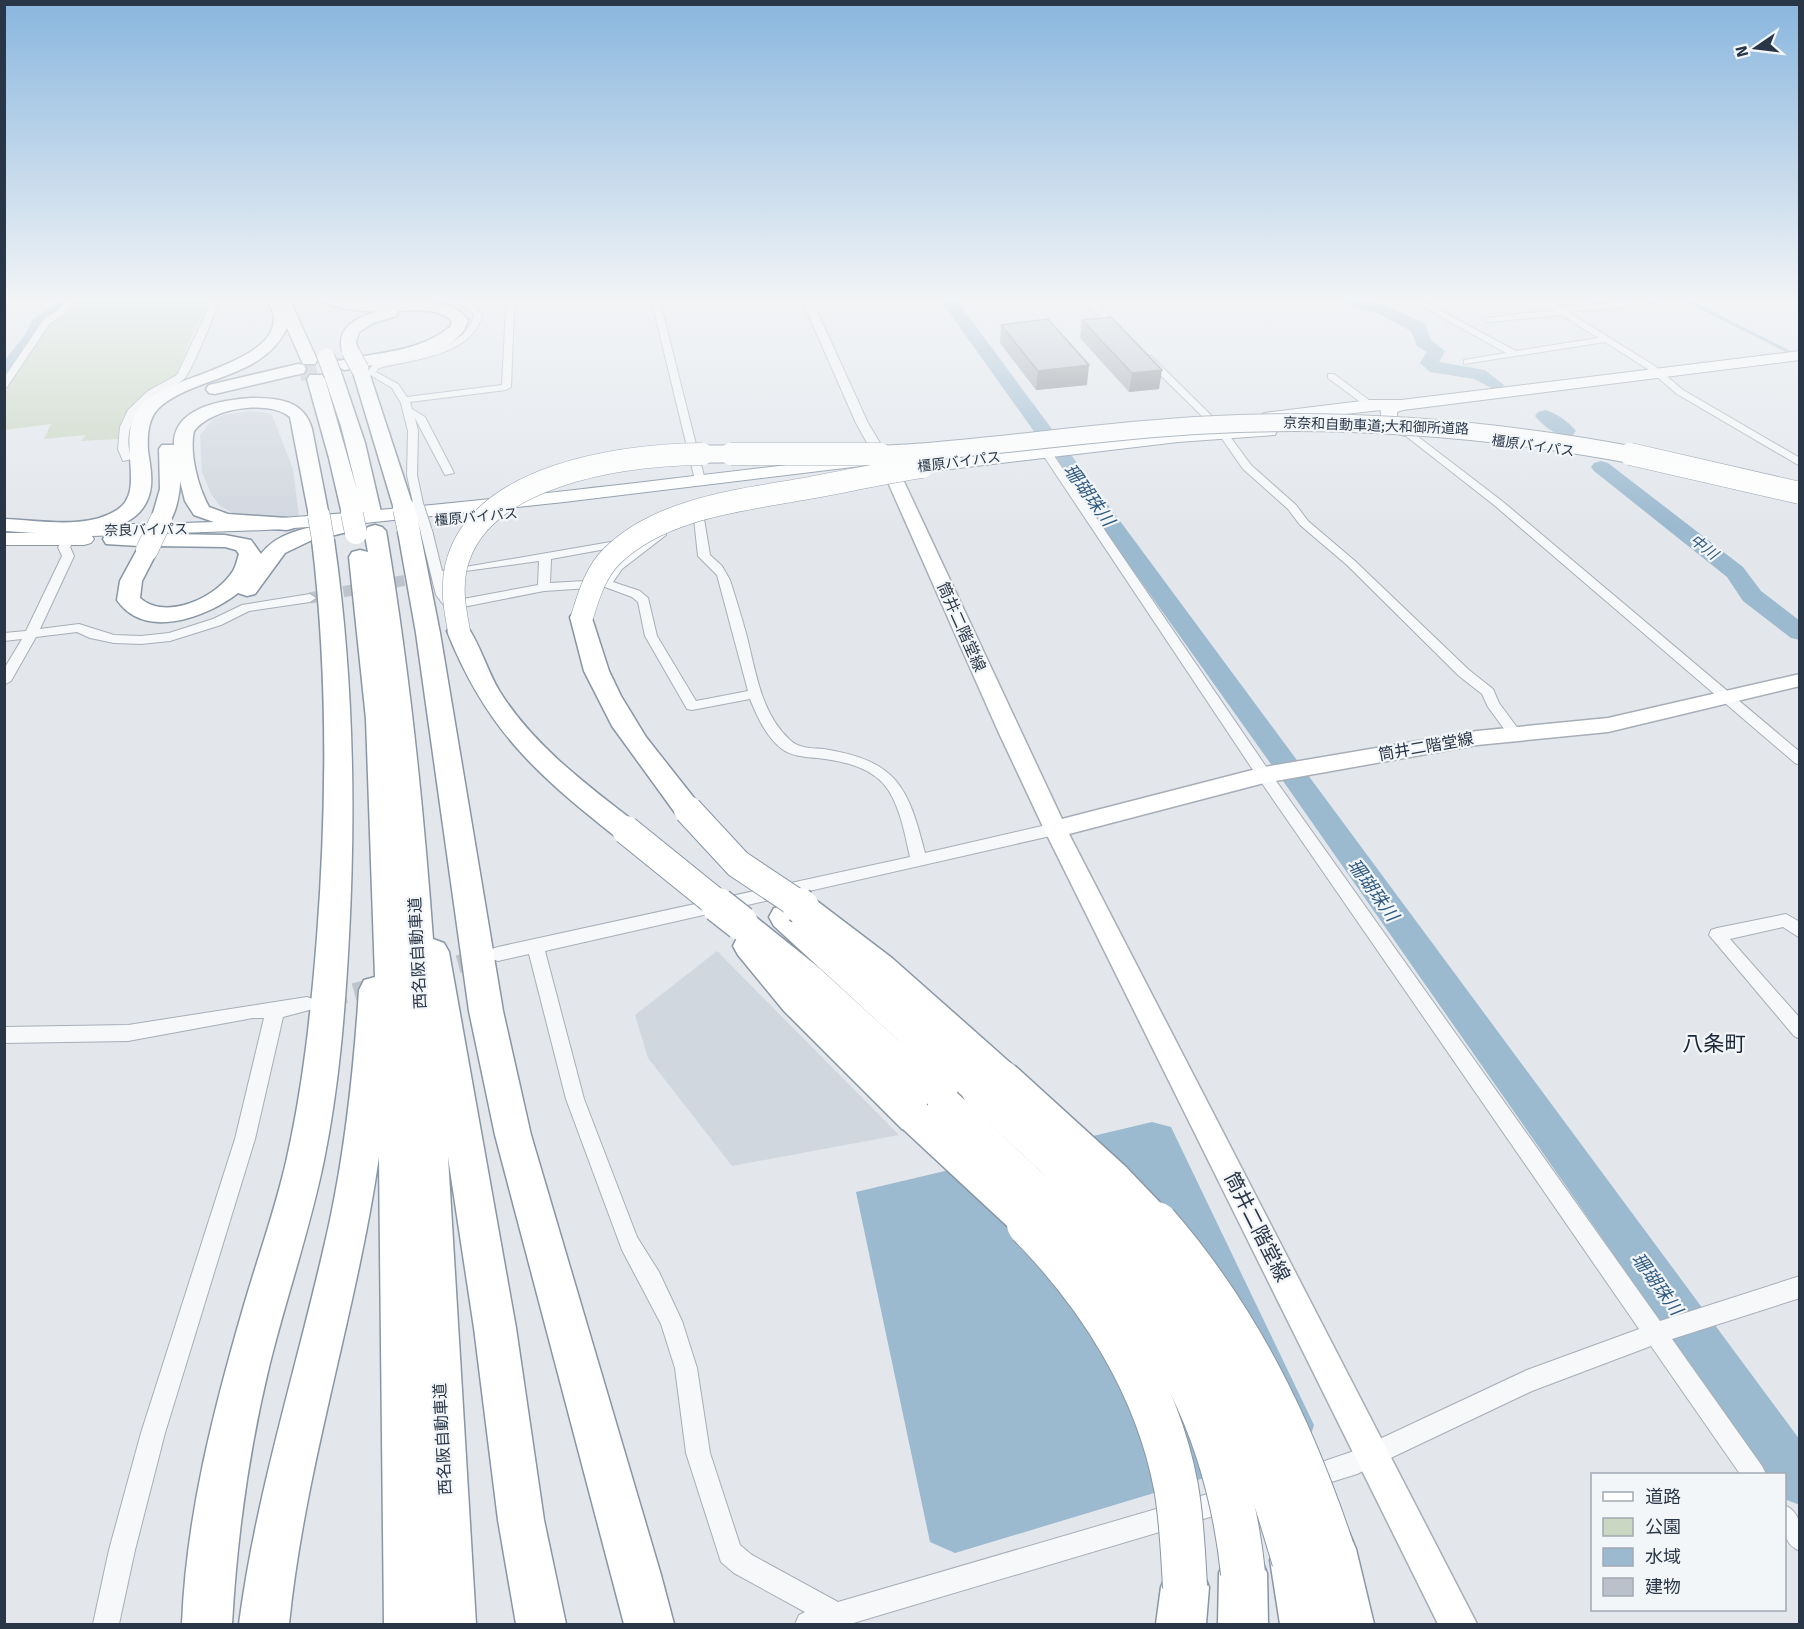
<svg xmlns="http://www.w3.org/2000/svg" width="1804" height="1629" font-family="Signika,'Noto Sans JP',sans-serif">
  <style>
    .built { fill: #d1d7df }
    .green { fill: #cad7c3 }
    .water { fill: #9bb9cf }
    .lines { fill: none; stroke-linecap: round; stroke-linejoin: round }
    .stream { stroke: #9bb9cf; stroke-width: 3 }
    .river { fill: #9bb9cf; fill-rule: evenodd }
    .minor-tunnel-far1 { stroke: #bec4cb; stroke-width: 11; stroke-dasharray: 11 6; stroke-linecap: butt }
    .minor-tunnel { stroke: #bec4cb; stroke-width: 18; stroke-dasharray: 18 9; stroke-linecap: butt }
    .motorway-tunnel { stroke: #bec4cb; stroke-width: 17; stroke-dasharray: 17 8; stroke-linecap: butt }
    .minor-casing { stroke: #a7aeb7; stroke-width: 2 }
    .tertiary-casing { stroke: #a7aeb7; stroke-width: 2 }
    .secondary-casing { stroke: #a7aeb7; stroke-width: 3 }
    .trunk-casing { stroke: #8996a5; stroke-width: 2 }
    .motorway-casing { stroke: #8996a5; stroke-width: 3 }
    .minor { fill: #f6f8fa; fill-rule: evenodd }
    .tertiary { fill: #f6f8fa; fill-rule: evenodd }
    .secondary { fill: #fff; fill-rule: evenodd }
    .trunk { fill: #fff; fill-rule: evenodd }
    .motorway { fill: #fff; fill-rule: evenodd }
    .minor-bridge-casing { stroke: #a7aeb7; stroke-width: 13; stroke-linecap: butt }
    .motorway-bridge-far4-casing { stroke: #8996a5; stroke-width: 19; stroke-linecap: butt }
    .motorway-bridge-far3-casing { stroke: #8996a5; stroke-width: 23; stroke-linecap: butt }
    .motorway-bridge-far2-casing { stroke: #8996a5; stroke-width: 30; stroke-linecap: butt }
    .motorway-bridge-far1-casing { stroke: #8996a5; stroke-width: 37; stroke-linecap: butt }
    .motorway-bridge-casing { stroke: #8996a5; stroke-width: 46; stroke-linecap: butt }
    .minor-bridge { stroke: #f6f8fa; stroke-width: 11 }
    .motorway-bridge-far4 { stroke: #fff; stroke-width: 17 }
    .motorway-bridge-far3 { stroke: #fff; stroke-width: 22 }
    .motorway-bridge-far2 { stroke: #fff; stroke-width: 28 }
    .motorway-bridge-far1 { stroke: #fff; stroke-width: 34 }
    .motorway-bridge { stroke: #fff; stroke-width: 44 }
    .wall { fill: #a0a6af }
    .shaded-wall { fill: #82878e }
    .building { fill: #bac1cb; stroke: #82878e; stroke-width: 1.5 }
    .labels { text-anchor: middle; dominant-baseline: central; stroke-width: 4.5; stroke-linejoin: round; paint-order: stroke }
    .far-street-label { font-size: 14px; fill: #293647; stroke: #f3f6f9 }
    .far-water-label { font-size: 15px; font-style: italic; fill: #2f597f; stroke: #f3f6f9 }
    .street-label { font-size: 16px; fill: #293647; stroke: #f3f6f9 }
    .water-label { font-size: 18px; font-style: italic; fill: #2f597f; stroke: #f3f6f9 }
    .near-street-label { font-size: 20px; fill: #293647; stroke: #f3f6f9 }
    .near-neighbourhood-label { font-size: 21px; fill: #1b2738; stroke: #f3f6f9 }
  </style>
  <rect width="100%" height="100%" fill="#e3e7ec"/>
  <!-- built -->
  <g class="built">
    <polygon points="250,411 263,412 272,415 293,469 299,516 251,518 233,513 220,506 211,494 202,472 200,435 212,420 223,415"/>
    <polygon points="717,951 899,1135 732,1166 648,1058 635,1015"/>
  </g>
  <!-- green -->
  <path class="green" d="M 75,298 L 211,298 L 191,337 L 175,378 C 148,392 119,405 118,439 L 81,441 L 86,435 L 44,439 L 51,424 L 5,430 L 5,386 L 44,328 Z"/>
  <!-- water -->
  <polygon class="water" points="1152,1122 1171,1127 1314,1425 1307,1447 955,1553 930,1542 856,1192"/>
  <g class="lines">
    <!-- stream -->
    <polyline class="stream" points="1682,298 1793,354"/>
    <!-- river -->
    <g class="river">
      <polygon points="59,298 75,298 64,313 45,327 39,340 10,377 4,378 4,361 25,335 32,320 52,307"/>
      <polygon points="939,298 955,298 1800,1440 1800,1505 1784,1499 1784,1474 1767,1474 1288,788"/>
      <path d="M 1344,298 C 1374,298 1398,311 1425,324 L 1431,340 L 1445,351 L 1439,362 L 1485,370 L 1504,385 L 1501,389 L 1495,390 L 1474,379 L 1430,372 L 1420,363 L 1427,352 L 1417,346 L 1411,331 L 1377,313 L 1353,307 Z"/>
      <path d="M 1545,410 C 1556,413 1569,422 1576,431 L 1573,435 C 1559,439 1544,427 1535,416 L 1538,412 Z"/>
      <polygon points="1601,461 1608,463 1743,567 1761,591 1800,621 1800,640 1791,638 1743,601 1727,577 1594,471 1591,467 1594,463"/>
    </g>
    <!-- minor-tunnel-far1 -->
    <polyline class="minor-tunnel-far1" points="310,598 444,573"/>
    <!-- minor-tunnel -->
    <g class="minor-tunnel">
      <polyline points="432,971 481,958"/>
      <polyline points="328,999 377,986"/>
    </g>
    <!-- motorway-tunnel -->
    <polyline class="motorway-tunnel" points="300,373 344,365"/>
    <defs>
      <g id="minor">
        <polygon points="68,298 76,298 65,314 50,323 7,387 4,388 4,378 44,319 59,310"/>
        <path d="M 213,298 L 221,298 C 215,312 192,372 184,379 C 177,386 164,389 155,394 C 134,409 122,435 132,459 L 123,461 L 118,449 L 120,427 L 128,410 L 148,391 L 177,375 Z"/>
        <path d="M 445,298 L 468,301 L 482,314 C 473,356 414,359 379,368 L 376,372 L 398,384 L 407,397 L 502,385 L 506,308 L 511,298 L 519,298 L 514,308 L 511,387 L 506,390 L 410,402 L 412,409 L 425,417 L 454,473 L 445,475 L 415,418 L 418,431 L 417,475 L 424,508 L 419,511 L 414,508 L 407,475 L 408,431 L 401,403 L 392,388 L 367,373 L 373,364 C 405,356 465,353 474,315 L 462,305 Z"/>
        <polygon points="651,298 659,298 705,480 704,482 695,480"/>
        <polygon points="1081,298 1090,298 1122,329 1122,333 1116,333"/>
        <polygon points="1407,298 1417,298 1516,351 1598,338 1562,315 1489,322 1486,322 1486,318 1555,310 1537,298 1547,298 1561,307 1678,298 1638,306 1568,312 1655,366 1683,390 1800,458 1800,466 1677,394 1649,370 1605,342 1464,364 1464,360 1506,353"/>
        <polygon points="1145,356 1151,356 1216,420 1216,424 1210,424 1145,360"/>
        <polygon points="1328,374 1334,374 1373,403 1388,408 1383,411 1367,407 1328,378"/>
        <polygon points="1402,429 1408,429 1502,501 1800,752 1800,765 1795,763 1494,505 1402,433"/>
        <polygon points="1220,431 1226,431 1251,465 1296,505 1308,521 1355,561 1469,670 1493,689 1499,703 1522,734 1520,737 1510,737 1488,707 1482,694 1459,676 1347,565 1300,525 1288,509 1243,469 1218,433"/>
        <polygon points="1042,450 1050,450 1269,771 1660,1321 1800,1276 1800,1298 1672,1339 1762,1466 1766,1474 1740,1474 1651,1346 1532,1391 1357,1474 1309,1489 1301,1485 1297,1477 1301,1469 1354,1451 1527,1370 1639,1329 1259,779 1041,452"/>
        <path d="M 699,516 L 704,519 L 710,555 L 722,566 L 730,580 C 736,599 742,618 747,637 C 756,672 761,714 790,740 C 799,749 813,748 824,749 C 897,761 908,786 925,853 L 1055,823 L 1060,825 L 1063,829 L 1060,833 L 1055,835 L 545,951 L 584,1099 L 637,1237 L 659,1272 L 682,1321 L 697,1368 L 710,1453 L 740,1545 L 752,1555 L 838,1602 L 1228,1488 L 1237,1491 L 1240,1500 L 1237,1509 L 850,1624 L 795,1624 L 799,1615 L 805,1612 L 734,1573 L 721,1562 L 686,1453 L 675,1368 L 661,1324 L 622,1250 L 566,1099 L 529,954 L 498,961 L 492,959 L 490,954 L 492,949 L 498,947 L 910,857 C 905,835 901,811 889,791 C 874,767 843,761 817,758 C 805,757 791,756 782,749 C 766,737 757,716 750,699 L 692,710 L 687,709 L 645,636 L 638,602 L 632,597 L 605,587 L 544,591 L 463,607 L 443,604 L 436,595 L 420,530 L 426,527 L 432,530 L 442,571 L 628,539 L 634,542 L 628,545 L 551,559 L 550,583 L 602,580 L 614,565 L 658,531 L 666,531 L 666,535 L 622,569 L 613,582 L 640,591 L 648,598 L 657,636 L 696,701 L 748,691 L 717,575 L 698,556 L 694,519 ZM 539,561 L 538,585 L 463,599 L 451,598 L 443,574 Z"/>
        <polygon points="69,537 75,540 70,547 74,556 40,629 79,624 114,635 141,636 169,633 213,619 242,605 310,594 316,598 310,602 249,611 221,625 170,641 141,644 114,643 90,638 77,632 36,637 11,681 4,685 4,669 22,639 4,641 4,633 26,631 62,556 58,547 65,538"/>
        <polygon points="1786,914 1800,922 1800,938 1783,927 1730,939 1800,1018 1800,1039 1794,1036 1709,935 1711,930 1717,928"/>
        <polygon points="307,997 313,999 316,1004 313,1009 283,1017 255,1139 165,1433 135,1550 119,1624 93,1624 109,1550 141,1433 235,1139 264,1018 253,1018 128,1041 4,1043 4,1027 128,1025"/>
        <path d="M 1784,1505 C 1804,1513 1800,1533 1800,1551 C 1780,1543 1784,1523 1784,1505 Z"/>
      </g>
      <polygon id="tertiary" points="801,298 811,298 868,423 889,458 887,461 877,461 856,423"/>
      <polygon id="secondary" points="882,453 887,455 899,471 1062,819 1264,767 1477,731 1608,718 1800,674 1800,686 1608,732 1477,745 1264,783 1069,834 1477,1624 1438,1624 1044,829 998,731 883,471 874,458"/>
      <g id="trunk">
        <path d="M 1800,351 L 1800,360 L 1403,410 L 1397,412 L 1397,418 L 1413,431 L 1405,436 C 1393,433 1379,423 1381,410 L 1264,423 L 1256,418 L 1264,413 L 1370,400 L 1401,400 Z"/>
        <polygon points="1269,426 1277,431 1275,435 1178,442 900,475 894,474 891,470 894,466 900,465 1178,432"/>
        <path d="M 863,456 L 869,457 L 872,461 L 869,465 L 564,502 L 365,523 L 265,530 L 92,536 L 94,539 L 91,543 L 84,545 L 4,545 L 4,533 L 56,533 L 55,531 L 57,527 L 64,525 C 132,524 200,524 268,519 C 467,505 665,479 863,456 Z"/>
      </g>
      <g id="motorway">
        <path d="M 267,298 L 289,298 L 317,360 L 315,364 L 303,364 L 287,328 C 263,378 202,375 162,405 C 148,416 147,434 148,451 C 150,464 153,479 150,492 C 138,546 45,533 4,531 L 4,519 C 39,520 86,530 117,510 C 151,488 107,430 149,398 C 177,376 272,362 274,320 C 274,312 270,305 267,298 Z"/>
        <path d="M 315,298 C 334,298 352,302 371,302 C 401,303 447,292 468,320 C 461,354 396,362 367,366 L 414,509 L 411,513 L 404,515 L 397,513 L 394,509 L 352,369 L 344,370 L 336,365 L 338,361 C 377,352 418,353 450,327 L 452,321 C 439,308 416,310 398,311 L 397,316 L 373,323 L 359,332 L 356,342 L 358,351 L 350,356 L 342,351 C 336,327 357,317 377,312 L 346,309 L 318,301 Z"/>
        <polygon points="298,364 304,365 306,369 304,373 215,394 209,393 206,389 209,385"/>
        <polygon points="333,370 339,371 342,375 365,443 381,512 378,516 371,518 362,514 359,518 352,520 345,518 342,514 329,458 307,379 310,375 322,375 325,379 357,490 341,426 324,375 327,371"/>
        <path d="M 251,398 C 278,398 304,400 312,429 L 329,516 L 326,520 L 319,522 L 312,520 L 309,516 L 290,417 C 268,399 211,408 194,431 C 189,453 198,487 209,507 L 228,514 L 287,518 L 294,520 L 297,524 L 294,528 L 287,530 L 225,526 L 194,515 L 185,501 L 180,481 C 180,494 176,514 168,524 L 161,526 L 154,524 L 151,520 L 160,489 L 159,449 L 162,445 L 174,445 C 173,407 223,400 251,398 Z"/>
        <path d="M 340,522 L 347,524 L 351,528 L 347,532 L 331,536 L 334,540 C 353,672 356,803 349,936 C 345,1011 339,1086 324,1160 C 310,1229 287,1295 270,1363 C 249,1449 237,1536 232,1624 L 182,1624 C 186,1516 214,1408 244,1305 C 258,1257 275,1210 286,1162 C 303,1088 311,1013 317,937 C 327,805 328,673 312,540 L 285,553 L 255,594 L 247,596 L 238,593 C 207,617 145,641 117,600 L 120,581 L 139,546 L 106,544 L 103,539 L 106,534 L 114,533 L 225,535 L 251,540 L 261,554 C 279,530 312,527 340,522 ZM 155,546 L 225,547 L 236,550 L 239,554 C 237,560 236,566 233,571 C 216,598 166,621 140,598 L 142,581 L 158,550 Z"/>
        <path d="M 375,525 L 382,527 L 386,531 C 409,666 423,802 433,939 L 444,943 L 449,952 L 516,1328 L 544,1520 L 566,1624 L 516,1624 L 498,1520 L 474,1328 L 448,1157 L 476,1624 L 384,1624 L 379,1157 C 356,1315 305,1466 289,1624 L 239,1624 C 257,1486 301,1355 330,1220 C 346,1144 354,1067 359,990 L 364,980 L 375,977 L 366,719 L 349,557 L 352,552 L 360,550 L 368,552 L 364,531 L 368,527 Z"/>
        <polygon points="409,526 416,528 420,532 440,633 503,1011 531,1135 661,1575 674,1624 624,1624 495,1135 469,1011 416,633 398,532 402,528"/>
        <polygon points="582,610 590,612 609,671 621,696 646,737 698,803 702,810 698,817 688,820 678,817 612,726 584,671 570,617 574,612"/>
        <path d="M 459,624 L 467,626 C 481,646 487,671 500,692 C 534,746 587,785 636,823 L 640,830 L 636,837 L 626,841 L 616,837 C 535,773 486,729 447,631 L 451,626 Z"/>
        <polygon points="802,895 813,898 892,958 1015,1067 1021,1078 1015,1089 1003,1094 997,1091 992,1102 979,1107 966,1102 958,1095 963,1105 958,1117 945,1121 933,1117 928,1129 915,1134 902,1129 784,1011 738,955 733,946 737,938 730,932 725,923 730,914 741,911 752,914 818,967 909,1050 774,926 769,917 774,908 787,906 791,898"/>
        <polygon points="1332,1525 1349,1532 1356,1549 1374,1624 1280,1624 1270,1560 1277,1543 1294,1536 1311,1543 1315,1532"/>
        <polygon points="1243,1549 1260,1556 1267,1573 1268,1624 1218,1624 1219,1573 1226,1556"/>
        <polygon points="1185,1563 1202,1570 1209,1587 1206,1624 1156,1624 1161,1587 1168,1570"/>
      </g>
    </defs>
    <!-- minor casing -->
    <use href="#minor" class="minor-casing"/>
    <!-- tertiary casing -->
    <use href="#tertiary" class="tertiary-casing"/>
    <!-- secondary casing -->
    <use href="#secondary" class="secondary-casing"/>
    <!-- trunk casing -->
    <use href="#trunk" class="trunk-casing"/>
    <!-- motorway casing -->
    <use href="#motorway" class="motorway-casing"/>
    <!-- minor -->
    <use href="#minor" class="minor"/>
    <!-- tertiary -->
    <use href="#tertiary" class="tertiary"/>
    <!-- secondary -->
    <use href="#secondary" class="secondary"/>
    <!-- trunk -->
    <use href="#trunk" class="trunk"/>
    <!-- motorway -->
    <use href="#motorway" class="motorway"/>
    <defs>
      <polyline id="minor-bridge" points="419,508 426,530"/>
      <g id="motorway-bridge-far4">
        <polyline points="350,351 360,369"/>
        <polyline points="326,357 333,375"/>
        <path d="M 661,456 C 743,450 825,458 907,453 C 1007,446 1106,430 1206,425 C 1351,417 1495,429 1638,456"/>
      </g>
      <g id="motorway-bridge-far3">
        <polyline points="731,454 880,454"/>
        <polyline points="1630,454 1800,493"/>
        <polyline points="404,509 409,532"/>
        <polyline points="352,514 356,533"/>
        <polyline points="319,516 323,540"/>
        <polyline points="147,550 161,520"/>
        <path d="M 582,617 C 589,595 595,573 612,556 C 662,507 744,500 809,488 C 847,481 884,473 922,467"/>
        <path d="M 459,631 C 455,610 451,589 456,567 C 478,474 623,455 702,454"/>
      </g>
      <g id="motorway-bridge-far2">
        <polyline points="688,810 738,864 801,906"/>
        <polyline points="626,830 720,906"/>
      </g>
      <g id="motorway-bridge-far1">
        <polyline points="718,905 741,923"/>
        <polyline points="799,905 802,907"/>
        <polyline points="1003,1078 1113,1178 1158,1225"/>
        <polyline points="979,1091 1049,1156 1119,1225"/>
        <polyline points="945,1105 1073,1225"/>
        <polyline points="915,1117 1031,1225"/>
      </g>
      <g id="motorway-bridge">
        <path d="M 1029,1224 C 1100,1296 1157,1386 1176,1487 C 1182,1520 1183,1554 1185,1587"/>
        <path d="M 1071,1224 C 1173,1324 1228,1431 1243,1573"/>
        <path d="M 1118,1224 C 1149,1259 1179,1295 1205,1335 C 1248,1404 1271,1483 1294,1560"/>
        <path d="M 1156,1224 C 1239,1319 1292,1430 1332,1549"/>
      </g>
    </defs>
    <!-- minor-bridge casing -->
    <use href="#minor-bridge" class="minor-bridge-casing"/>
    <!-- motorway-bridge-far4 casing -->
    <use href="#motorway-bridge-far4" class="motorway-bridge-far4-casing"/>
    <!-- motorway-bridge-far3 casing -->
    <use href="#motorway-bridge-far3" class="motorway-bridge-far3-casing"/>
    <!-- motorway-bridge-far2 casing -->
    <use href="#motorway-bridge-far2" class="motorway-bridge-far2-casing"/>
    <!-- motorway-bridge-far1 casing -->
    <use href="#motorway-bridge-far1" class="motorway-bridge-far1-casing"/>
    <!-- motorway-bridge casing -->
    <use href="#motorway-bridge" class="motorway-bridge-casing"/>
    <!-- minor-bridge -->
    <use href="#minor-bridge" class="minor-bridge"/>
    <!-- motorway-bridge-far4 -->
    <use href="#motorway-bridge-far4" class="motorway-bridge-far4"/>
    <!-- motorway-bridge-far3 -->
    <use href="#motorway-bridge-far3" class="motorway-bridge-far3"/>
    <!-- motorway-bridge-far2 -->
    <use href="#motorway-bridge-far2" class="motorway-bridge-far2"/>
    <!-- motorway-bridge-far1 -->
    <use href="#motorway-bridge-far1" class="motorway-bridge-far1"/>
    <!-- motorway-bridge -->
    <use href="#motorway-bridge" class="motorway-bridge"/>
  </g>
  <!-- wall -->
  <g class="wall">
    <polygon points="1082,320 1159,389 1129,392 1080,338"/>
    <polygon points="1001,325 1087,385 1036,390 1000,343"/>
  </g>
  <!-- shaded-wall -->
  <g class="shaded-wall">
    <polygon points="1089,365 1087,385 1036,390 1038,371"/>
    <polygon points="1162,370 1159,389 1129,392 1132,373"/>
  </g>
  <!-- building -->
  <g class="building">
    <polygon points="1111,317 1162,370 1132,373 1082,320"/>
    <polygon points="1048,319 1089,365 1038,371 1001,325"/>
  </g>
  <!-- sky -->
  <linearGradient id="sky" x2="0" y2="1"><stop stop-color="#89b6de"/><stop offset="0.57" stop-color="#f2f4f6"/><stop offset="1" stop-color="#f2f4f6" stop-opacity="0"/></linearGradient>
  <rect width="1804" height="526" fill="url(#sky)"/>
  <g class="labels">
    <!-- far-street labels -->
    <g class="far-street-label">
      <text transform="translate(1376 426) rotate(2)">京奈和自動車道;大和御所道路</text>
      <text transform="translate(1533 446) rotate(8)">橿原バイパス</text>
      <text transform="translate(959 462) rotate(-7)">橿原バイパス</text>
      <text transform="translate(476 517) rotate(-5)">橿原バイパス</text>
      <text transform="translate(146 530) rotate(-1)">奈良バイパス</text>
    </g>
    <!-- far-water labels -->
    <g class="far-water-label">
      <text transform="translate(1704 547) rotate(38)">中川</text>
    </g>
    <!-- street labels -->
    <g class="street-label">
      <text transform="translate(961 627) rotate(66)">筒井二階堂線</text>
      <text transform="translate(1426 747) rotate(-10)">筒井二階堂線</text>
      <text transform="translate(418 953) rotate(-93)">西名阪自動車道</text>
      <text transform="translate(443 1439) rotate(-93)">西名阪自動車道</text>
    </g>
    <!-- water labels -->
    <g class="water-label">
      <text transform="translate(1089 495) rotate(54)">珊瑚珠川</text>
      <text transform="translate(1373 890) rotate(54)">珊瑚珠川</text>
      <text transform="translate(1657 1284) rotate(54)">珊瑚珠川</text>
    </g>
    <!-- near-street labels -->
    <g class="near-street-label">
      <text transform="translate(1257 1227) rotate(63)">筒井二階堂線</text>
    </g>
    <!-- near-neighbourhood labels -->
    <g class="near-neighbourhood-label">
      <text x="1714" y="1044">八条町</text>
    </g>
  </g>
  <!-- border -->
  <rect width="1804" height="1629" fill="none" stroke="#293647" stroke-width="12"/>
  <!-- legend -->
  <rect x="1591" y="1473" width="195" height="138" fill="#f3f6f9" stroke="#a2a9b2" stroke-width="1.5"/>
  <rect x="1603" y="1492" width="30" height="9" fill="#ffffff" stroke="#a2a9b2" stroke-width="1.5"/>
  <text x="1645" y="1503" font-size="18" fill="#293647">道路</text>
  <rect x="1603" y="1518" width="30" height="18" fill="#cad7c3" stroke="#a2a9b2" stroke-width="1.5"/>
  <text x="1645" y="1533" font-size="18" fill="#293647">公園</text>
  <rect x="1603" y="1548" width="30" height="18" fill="#9bb9cf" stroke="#a2a9b2" stroke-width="1.5"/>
  <text x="1645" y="1563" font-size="18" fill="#293647">水域</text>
  <rect x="1603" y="1578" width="30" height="18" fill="#bac1cb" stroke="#a2a9b2" stroke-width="1.5"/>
  <text x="1645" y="1593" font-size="18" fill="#293647">建物</text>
  <!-- north arrow -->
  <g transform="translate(1756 48) rotate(256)" stroke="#f3f6f9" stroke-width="4.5" paint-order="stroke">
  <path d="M0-4.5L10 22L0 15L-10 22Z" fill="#293647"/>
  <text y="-9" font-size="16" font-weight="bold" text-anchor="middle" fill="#293647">N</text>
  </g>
</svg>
